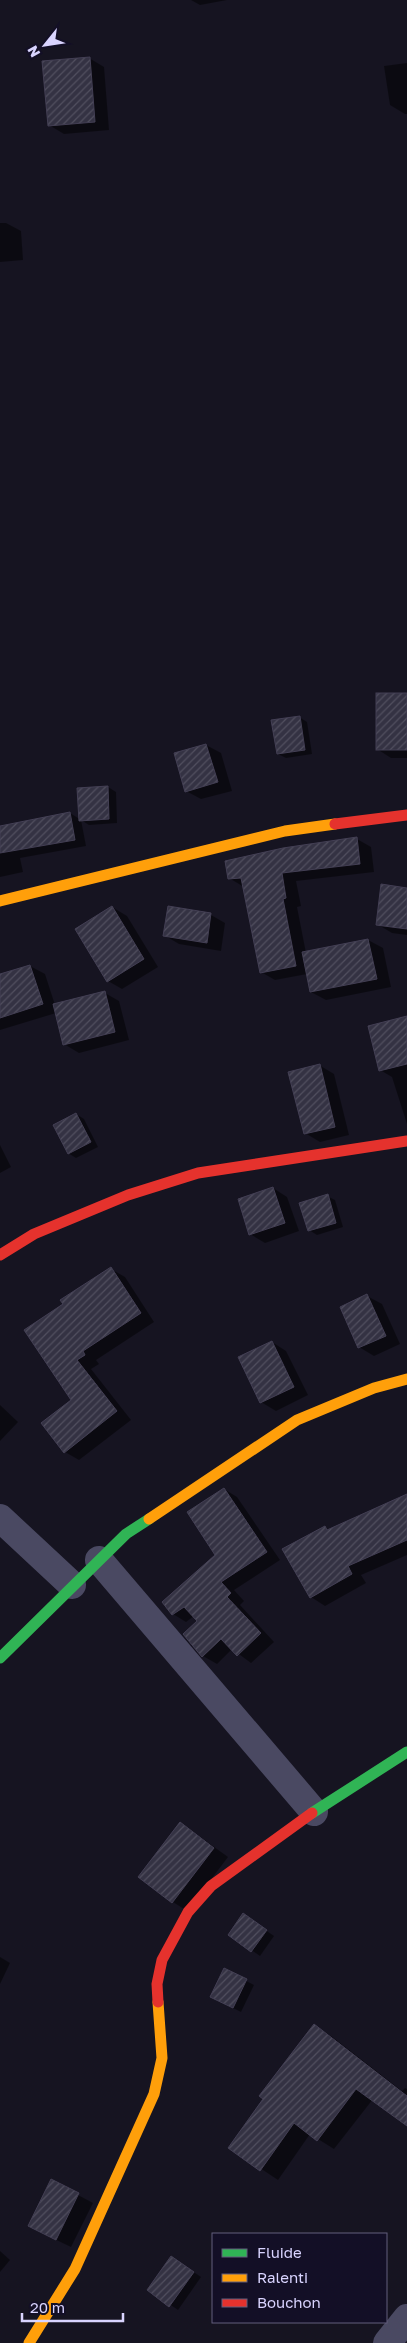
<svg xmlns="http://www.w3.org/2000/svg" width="407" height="2343" font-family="'Golos Text',sans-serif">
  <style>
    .shadow { fill: #0007 }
    .building { fill: url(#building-hatch); stroke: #433f54 }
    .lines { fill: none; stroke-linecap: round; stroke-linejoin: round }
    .street { stroke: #4a4962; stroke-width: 28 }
    .fast { stroke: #30b455; stroke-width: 11 }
    .slow { stroke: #ff9f0a; stroke-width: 11 }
    .jam { stroke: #e5322d; stroke-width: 11 }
  </style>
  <defs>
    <pattern id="building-hatch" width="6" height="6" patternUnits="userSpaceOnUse" patternTransform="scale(1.25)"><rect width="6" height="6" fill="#343243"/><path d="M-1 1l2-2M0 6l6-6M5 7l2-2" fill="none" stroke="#514f5f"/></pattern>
  </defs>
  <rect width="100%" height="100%" fill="#161421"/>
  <!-- shadow -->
  <g class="shadow">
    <polygon points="191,0 227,0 200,5"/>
    <polygon points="89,58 104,67 109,130 64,134 49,125"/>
    <polygon points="407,63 407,114 405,114 390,105 384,66"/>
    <polygon points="0,223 6,223 21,231 23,260 0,262"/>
    <polygon points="407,694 407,758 391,758 377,749"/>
    <polygon points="299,717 307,722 312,754 286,758 278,754"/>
    <polygon points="206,745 221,753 232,791 201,799 186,791"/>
    <polygon points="108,787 116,792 117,823 89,825 81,820 86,846 20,858 23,872 0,877 0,828 70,813 81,820"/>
    <polygon points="357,839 371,847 374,872 296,881 301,906 297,907 306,953 368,940 383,948 391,987 326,1000 311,992 307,974 275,980 261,972 244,887 229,878"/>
    <polygon points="407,889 407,935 392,933 377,924"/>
    <polygon points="112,907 127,916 158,967 122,989 108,981"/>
    <polygon points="169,907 211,915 225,923 221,951 179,944 164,935"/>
    <polygon points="30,966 45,974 55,1005 105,993 119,1001 129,1040 79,1053 64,1044 56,1013 0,1030 0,975"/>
    <polygon points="407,1018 407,1124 392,1077 380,1070"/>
    <polygon points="319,1065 334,1074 349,1135 320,1142 305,1133"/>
    <polygon points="76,1114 84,1119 98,1147 76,1158 68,1153"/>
    <polygon points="0,1145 11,1167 0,1173"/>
    <polygon points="273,1188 287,1197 299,1231 265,1243 250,1234"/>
    <polygon points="327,1196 335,1200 343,1227 317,1235 309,1230"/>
    <polygon points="111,1269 125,1277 154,1322 96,1360 99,1364 91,1369 131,1420 79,1460 65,1452 73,1400 65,1304"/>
    <polygon points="367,1296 382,1304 400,1344 374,1356 359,1347"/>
    <polygon points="272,1342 286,1351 308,1395 276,1411 261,1402 240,1358"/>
    <polygon points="0,1405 18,1422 0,1441"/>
    <polygon points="224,1489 237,1497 280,1560 234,1590 244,1601 240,1605 274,1642 251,1663 232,1649 217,1664 203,1656 198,1621 194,1616 186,1622 173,1614 216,1555"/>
    <polygon points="407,1496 407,1555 361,1575 366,1583 325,1606 311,1597 325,1527 329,1530"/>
    <polygon points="181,1823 228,1857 187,1911 173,1902"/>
    <polygon points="251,1920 274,1936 260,1956 230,1935"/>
    <polygon points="0,1957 10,1963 0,1984"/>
    <polygon points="225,1970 254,1985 241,2012 219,2001"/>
    <polygon points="315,2026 331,2036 402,2091 405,2088 407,2089 407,2124 373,2099 334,2149 310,2134 278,2180 230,2148"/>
    <polygon points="78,2195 93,2203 71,2247 44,2234"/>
    <polygon points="0,2251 10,2260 0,2272"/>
    <polygon points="179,2262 201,2277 178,2310 149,2290"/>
  </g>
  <!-- building -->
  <g class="building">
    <polygon points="90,57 95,122 48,126 42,61"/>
    <rect x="376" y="693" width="31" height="57"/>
    <polygon points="300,716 305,750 277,754 271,720"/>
    <polygon points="206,744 218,782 185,792 174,753"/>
    <polygon points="108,786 109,819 79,821 77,788"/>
    <polygon points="70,812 75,840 0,853 0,826"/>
    <polygon points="357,837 360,864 282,873 286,898 283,899 296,966 260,973 241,878 228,879 225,861 283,848"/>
    <polygon points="381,884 407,888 407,929 376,925"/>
    <polygon points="112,906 144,959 107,982 75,929"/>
    <polygon points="168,906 211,913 207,943 163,936"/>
    <polygon points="368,939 377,979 310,992 302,952"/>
    <polygon points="30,965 43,1004 0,1018 0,974"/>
    <polygon points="105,991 115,1032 63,1045 53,1004"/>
    <polygon points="407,1016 407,1064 379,1071 368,1026"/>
    <polygon points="320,1064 335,1127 304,1134 288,1072"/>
    <polygon points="76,1113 91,1142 68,1154 53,1125"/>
    <polygon points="273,1187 285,1223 249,1235 238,1199"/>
    <polygon points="328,1194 336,1223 308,1231 299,1203"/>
    <polygon points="111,1267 141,1313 83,1351 85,1355 77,1360 117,1411 64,1453 41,1423 71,1400 24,1330 63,1304 60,1300"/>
    <polygon points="367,1294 386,1336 358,1348 340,1307"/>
    <polygon points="272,1341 294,1387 260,1403 238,1357"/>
    <polygon points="224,1488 267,1552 221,1582 231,1593 227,1597 261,1633 237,1656 221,1639 202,1657 183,1634 197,1621 184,1607 172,1615 162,1602 215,1555 187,1512"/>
    <polygon points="407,1494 407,1540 348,1566 352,1574 310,1598 282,1549 325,1526 327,1530"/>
    <polygon points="180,1822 214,1848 172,1903 138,1877"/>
    <polygon points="243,1913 267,1930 251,1952 228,1935"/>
    <polygon points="224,1968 247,1979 233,2008 210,1997"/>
    <polygon points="314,2024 407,2096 407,2126 356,2089 317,2141 294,2123 260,2171 228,2148 263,2099 259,2096"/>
    <polygon points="51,2179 79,2193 56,2240 28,2226"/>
    <polygon points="171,2256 194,2272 169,2307 147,2290"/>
  </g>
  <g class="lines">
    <!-- street -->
    <g class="street">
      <polyline points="0,1518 72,1585"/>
      <polyline points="99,1560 314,1812"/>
      <polyline points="387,2343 407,2318"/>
    </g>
    <!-- fast -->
    <g class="fast">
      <polyline points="0,1658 126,1534 149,1519"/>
      <polyline points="312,1813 407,1752"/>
    </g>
    <!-- slow -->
    <g class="slow">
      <polyline points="0,901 285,831 335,824"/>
      <polyline points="149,1519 297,1420 374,1388 407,1379"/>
      <polyline points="29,2343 75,2269 154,2094 162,2058 158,2002"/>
    </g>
    <!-- jam -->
    <g class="jam">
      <polyline points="335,824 407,815"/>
      <polyline points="0,1255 34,1234 128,1195 198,1173 407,1141"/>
      <polyline points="158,2002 157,1984 162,1960 188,1912 211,1886 312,1813"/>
    </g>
  </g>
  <!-- legend -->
  <rect x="212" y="2233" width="175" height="90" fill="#130f26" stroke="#625e7d"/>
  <rect x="222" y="2249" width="25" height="8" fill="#30b455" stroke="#625e7d"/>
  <text x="257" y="2258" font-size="15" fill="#d9d4ff">Fluide</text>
  <rect x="222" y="2274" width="25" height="8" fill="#ff9f0a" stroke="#625e7d"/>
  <text x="257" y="2283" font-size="15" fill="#d9d4ff">Ralenti</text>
  <rect x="222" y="2299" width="25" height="8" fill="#e5322d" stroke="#625e7d"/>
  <text x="257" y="2308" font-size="15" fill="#d9d4ff">Bouchon</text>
  <!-- north arrow -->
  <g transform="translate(45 45) rotate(240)" stroke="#130f26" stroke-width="4" paint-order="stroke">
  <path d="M0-4L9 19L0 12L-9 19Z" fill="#d9d4ff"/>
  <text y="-8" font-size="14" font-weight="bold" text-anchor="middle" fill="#d9d4ff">N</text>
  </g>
  <!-- scale -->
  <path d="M22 2313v8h101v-8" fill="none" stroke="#d9d4ff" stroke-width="2.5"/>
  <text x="30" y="2313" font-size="15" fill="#d9d4ff" stroke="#130f26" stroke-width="4" paint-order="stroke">20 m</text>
</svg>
